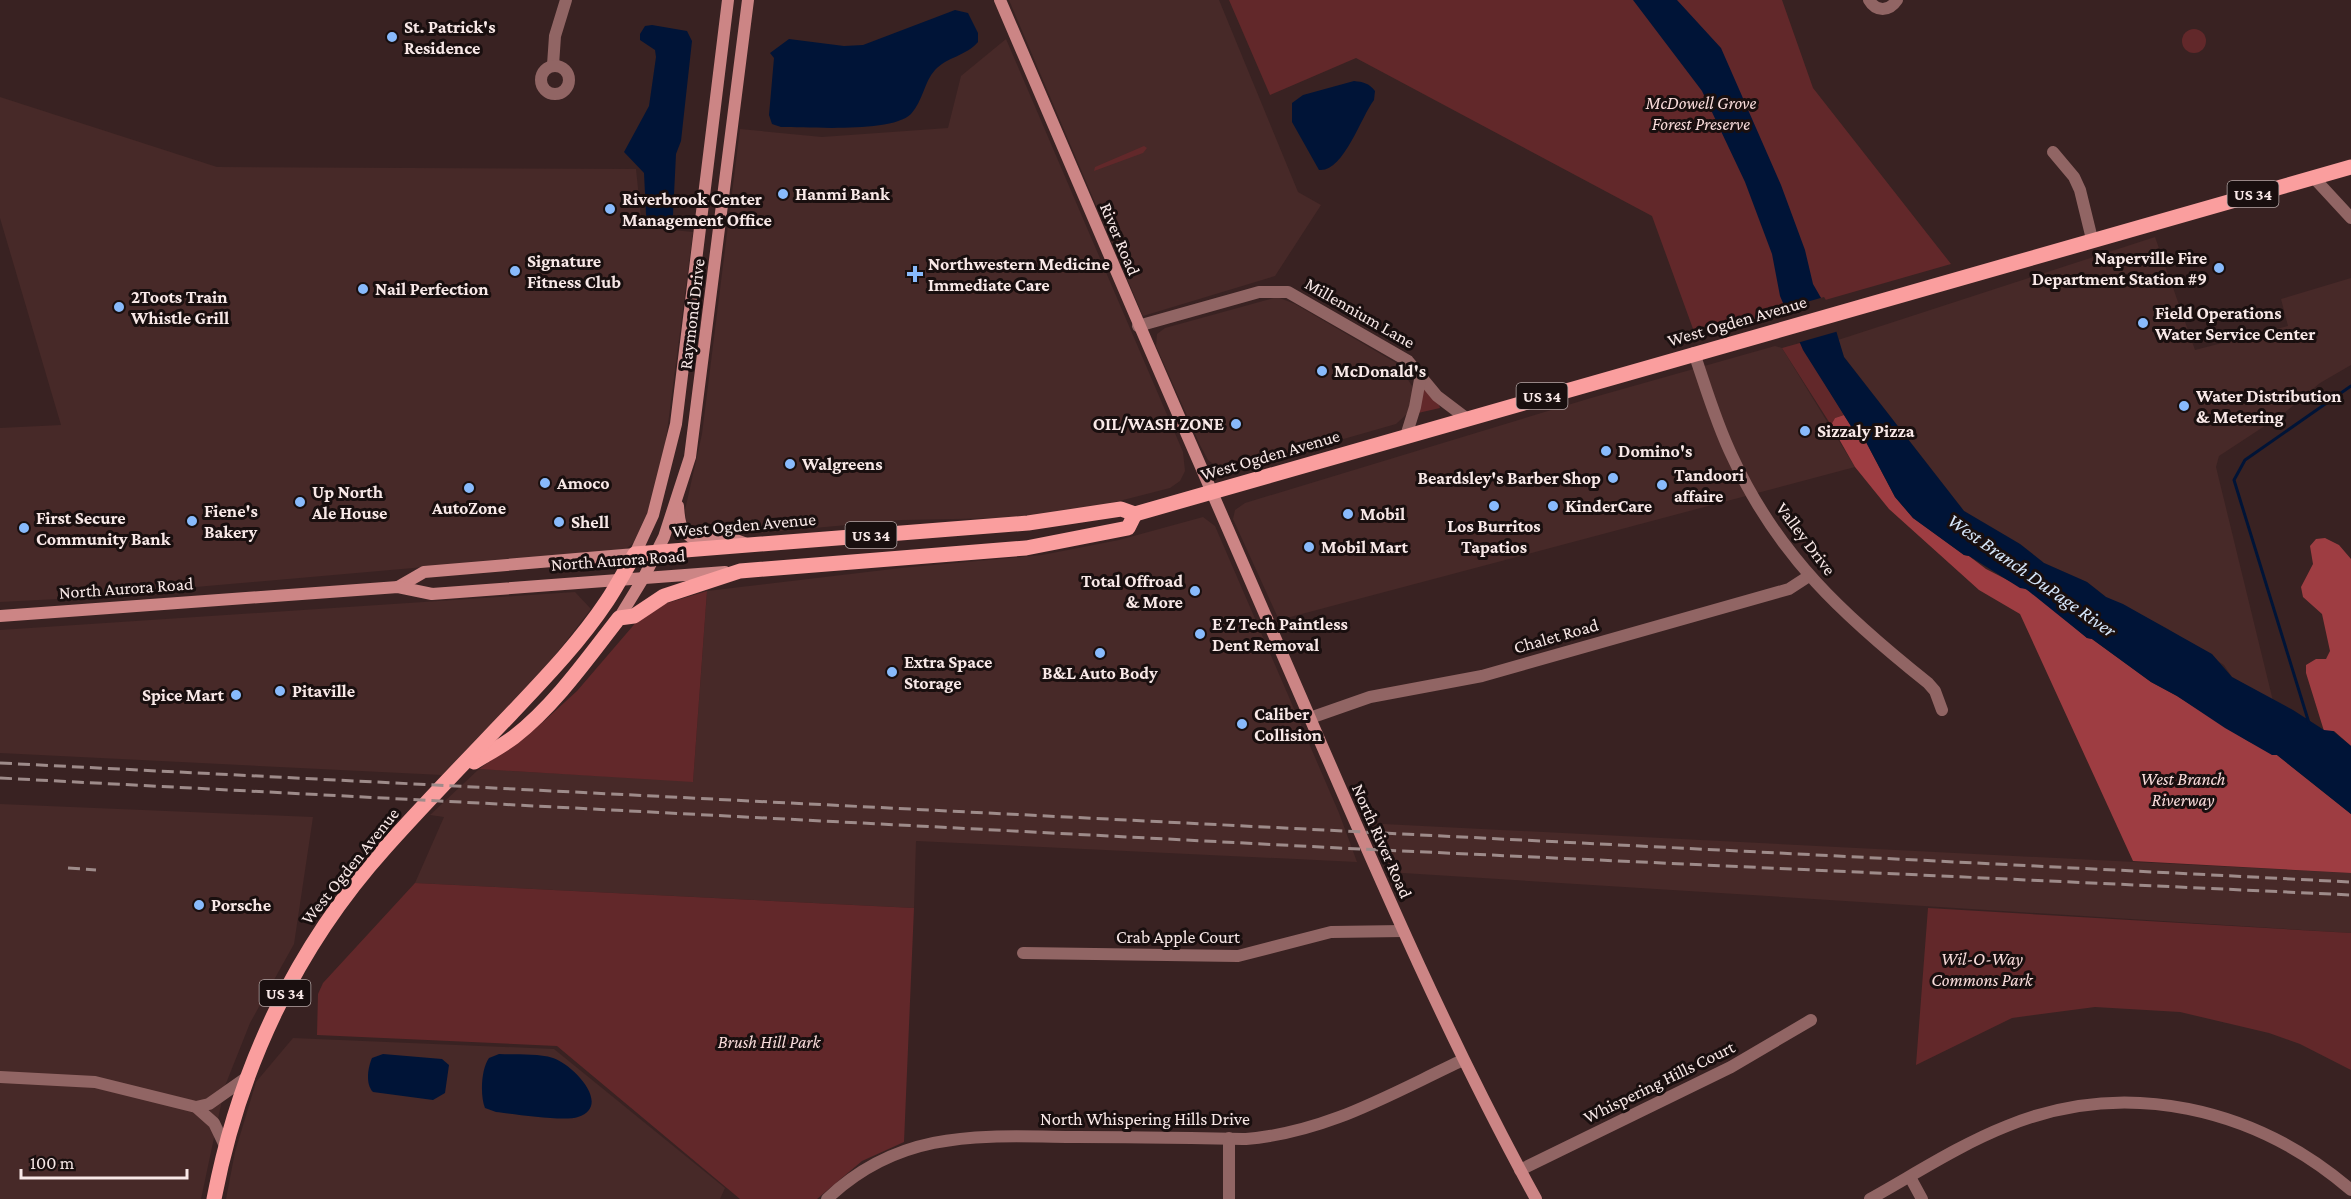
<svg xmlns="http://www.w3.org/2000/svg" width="2351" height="1199" font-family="'Crimson Pro',serif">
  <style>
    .built { fill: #472928 }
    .green { fill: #62282a }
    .forest { fill: #9e3d42 }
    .water { fill: #001437 }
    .pier { fill: #392222 }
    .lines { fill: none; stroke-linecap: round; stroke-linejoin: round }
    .stream { stroke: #001437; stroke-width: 3 }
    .street { stroke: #916564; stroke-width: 12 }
    .secondary { stroke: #cc8585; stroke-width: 12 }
    .primary { stroke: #fa9e9e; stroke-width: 15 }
    .rail { stroke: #9e8b8a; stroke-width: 3; stroke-dasharray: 12 6; stroke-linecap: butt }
    .poi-dot { fill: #88bafc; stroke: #190f0f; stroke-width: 2 }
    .labels { text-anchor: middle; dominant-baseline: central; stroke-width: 6; stroke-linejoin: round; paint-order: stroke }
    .shield { fill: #190f0f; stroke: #b5a7a6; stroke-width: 1.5 }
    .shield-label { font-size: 16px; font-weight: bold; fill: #f8e8e7 }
    .poi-label { font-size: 18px; font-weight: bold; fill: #f8e8e7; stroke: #190f0f; text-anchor: start }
    .park-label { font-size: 18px; font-style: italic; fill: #f8dbda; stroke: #190f0f }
    .street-label { font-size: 18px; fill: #f8e8e7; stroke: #190f0f }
    .water-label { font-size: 20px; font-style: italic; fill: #d6e6fa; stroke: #190f0f }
  </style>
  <rect width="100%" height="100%" fill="#392222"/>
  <!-- built -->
  <g class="built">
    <polygon points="1009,0 1219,0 1298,192 1321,205 1275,276 1143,316"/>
    <polygon points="1006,39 1183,452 1185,471 1180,481 1170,488 1088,509 1006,518 902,520 714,537 697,535 687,526 685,510 702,434 740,129 822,137 948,128 961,76"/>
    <polygon points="0,97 217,167 636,169 642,227 693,232 664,455 649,509 634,542 626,549 609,551 58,599 0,602 0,428 61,425 0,218"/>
    <polygon points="2155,237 2195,350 2288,326 2281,299 2351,278 2351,365 2320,383 2283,414 2219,456 2216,467 2273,701 2232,677 2224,665 2168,629 2106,597 2087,582 2044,563 2020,544 1964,511 1844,357 1838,340"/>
    <polygon points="1277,297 1295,304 1398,364 1412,386 1414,396 1408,413 1396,424 1235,470 1220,469 1208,460 1200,445 1156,346 1157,334 1165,328"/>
    <polygon points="1775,346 1782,348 1855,467 1279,620 1233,519 1235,510 1245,503 1591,398"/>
    <polygon points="1203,517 1215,526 1339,813 1357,862 916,841 914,908 415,883 444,817 430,815 479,769 693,781 707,591 901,568 1042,555 1119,540"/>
    <polygon points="575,592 591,609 547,666 442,775 0,753 0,630"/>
    <polygon points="0,804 313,817 294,944 250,1023 225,1086 201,1199 0,1199"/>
    <polygon points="1364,823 2351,873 2351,933 1387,872"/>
    <polygon points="293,1038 554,1049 725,1188 720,1199 226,1199 235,1152 256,1082"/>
  </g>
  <!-- green -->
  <g class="green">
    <polygon points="1229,0 1782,0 1813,88 1951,264 1696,337 1652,216 1356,58 1270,95"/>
    <circle cx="2194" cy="41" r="12"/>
    <polygon points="1144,146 1147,148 1143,153 1094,171 1095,167"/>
    <polygon points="1800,343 1844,415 1835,418 1831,425 1782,348"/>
    <polygon points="1419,384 1439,405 1440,408 1418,413"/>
    <polygon points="707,591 693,782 479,769 543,722 577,691 638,620 664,604"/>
    <polygon points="415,883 914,908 904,1142 862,1161 817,1199 740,1199 557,1046 317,1035 318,994 323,983"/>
    <polygon points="1928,908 2351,933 2351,1070 2300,1044 2269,1033 2180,1012 2095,1007 2012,1018 1916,1065"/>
  </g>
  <!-- forest -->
  <g class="forest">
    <polygon points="1844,415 1854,431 1866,442 1895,497 1913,518 1964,555 1969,556 1986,569 2035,594 2087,638 2092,639 2151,682 2177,696 2248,741 2277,755 2351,814 2351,873 2133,861 2020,614 1979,590 1889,509 1855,467 1831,425 1835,418"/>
    <polygon points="2325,538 2339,545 2351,559 2351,746 2334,731 2324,731 2306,673 2306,665 2316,659 2326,659 2330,651 2322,614 2303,597 2301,587 2313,564 2310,546 2316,539"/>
  </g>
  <!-- water -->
  <g class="water">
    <polygon points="1633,0 1677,0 1721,48 1781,185 1805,250 1813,284 1832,317 1844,357 1964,511 2020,544 2044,563 2087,582 2106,597 2123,604 2212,654 2232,677 2293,710 2324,730 2333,731 2351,746 2351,814 2277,755 2272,755 2225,728 2177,696 2151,682 2092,639 2087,638 2026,589 2020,588 1969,556 1964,555 1913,518 1895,497 1866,442 1854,431 1803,350 1780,296 1772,254 1745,182 1702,91"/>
    <path d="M 955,10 L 968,13 L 978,33 L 978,42 C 966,56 947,57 935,70 C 924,82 923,101 911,114 C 892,133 810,127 781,127 L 772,124 L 769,115 L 774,58 L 770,53 L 789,39 L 844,46 L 863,45 Z"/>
    <polygon points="652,25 687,31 692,41 681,141 676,154 673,215 665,224 657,224 647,219 646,214 644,173 624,152 649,106 656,57 655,50 640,40 640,34 645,26"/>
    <path d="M 1354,81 C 1363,82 1369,83 1375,91 L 1374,100 C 1361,117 1343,173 1319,170 L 1292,122 L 1292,103 L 1303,95 Z"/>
    <path d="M 383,1054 L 442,1059 L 449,1065 L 445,1093 L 433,1100 L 373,1092 C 365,1084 368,1067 372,1058 Z"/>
    <path d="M 499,1054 C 516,1055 537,1053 553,1058 C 572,1064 613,1105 578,1117 C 565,1122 513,1114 496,1112 L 485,1108 C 480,1096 481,1069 489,1058 Z"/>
  </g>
  <!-- pier -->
  <polygon class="pier" points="1824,297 1835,315 1839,331 1797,343 1782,309"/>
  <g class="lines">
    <!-- stream -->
    <polyline class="stream" points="2309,723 2234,480 2245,460 2351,386"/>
    <!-- street -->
    <g class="street">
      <path d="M 1869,0 C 1876,12 1889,12 1897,0"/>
      <polyline points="553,65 555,36 566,0"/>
      <circle cx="555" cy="80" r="14"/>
      <polyline points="2053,152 2074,177 2080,190 2092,239"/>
      <polyline points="2314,178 2351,218"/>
      <polyline points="1138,326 1259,292 1288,292 1408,361 1437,396 1466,418"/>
      <path d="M 1694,353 C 1706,388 1716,423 1732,456 C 1778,556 1844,616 1928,683 L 1935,691 L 1942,710"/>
      <polyline points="1406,436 1415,407 1421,374"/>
      <polyline points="1310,718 1370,697 1482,676 1789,589 1809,576"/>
      <polyline points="1023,953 1238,956 1331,932 1403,931"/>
      <polyline points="0,1077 95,1082 196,1107 214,1123 226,1148"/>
      <polyline points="196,1107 209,1104 246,1078"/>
      <polyline points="1520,1170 1731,1067 1811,1020"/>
      <polyline points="1910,1177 1922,1199"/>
      <path d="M 827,1199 C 901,1128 982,1136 1076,1137 C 1133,1137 1189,1138 1246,1139 C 1328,1132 1390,1094 1463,1060"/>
      <polyline points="1229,1199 1229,1138"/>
      <path d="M 1870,1199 C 1915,1174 1959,1145 2007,1126 C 2126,1077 2256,1108 2351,1190"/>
    </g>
    <!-- secondary -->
    <g class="secondary">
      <path d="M 1000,0 C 1091,215 1184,428 1277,642 C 1359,830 1437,1019 1536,1199"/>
      <path d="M 678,506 C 679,521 680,533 695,539 L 731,538 L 747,544"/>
      <polyline points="398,587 424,572 635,554 653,515 676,424 728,0"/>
      <polyline points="0,616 398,587 432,594 725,572"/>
      <polyline points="619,618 644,577 664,537 690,457 748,0"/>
    </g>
    <!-- primary -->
    <g class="primary">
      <path d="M 474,762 C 487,754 502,746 514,737 C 555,705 587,659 619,618 L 634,616 L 664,596 L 740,571 L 1026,548 L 1128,528 L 1135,514"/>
      <path d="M 214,1199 C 239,1068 296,947 385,848 C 425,803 468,759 510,715 C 544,679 579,643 607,601 C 617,586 625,570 635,554 L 1028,523 L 1121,509 L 1135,514 L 2351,167"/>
    </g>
    <!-- rail -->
    <g class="rail">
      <polyline points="0,763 2351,882"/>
      <polyline points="0,778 1339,848 2351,895"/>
      <polyline points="68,868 96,870"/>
    </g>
  </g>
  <!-- markers -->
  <g class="poi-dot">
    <circle cx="392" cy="37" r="6"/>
    <circle cx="783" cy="194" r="6"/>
    <circle cx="610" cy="209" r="6"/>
    <circle cx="2219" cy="268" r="6"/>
    <circle cx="515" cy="271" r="6"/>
    <path d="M912 265h6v6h6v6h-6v6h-6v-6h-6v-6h6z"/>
    <circle cx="363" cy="289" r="6"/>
    <circle cx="119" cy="307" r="6"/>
    <circle cx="2143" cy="323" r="6"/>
    <circle cx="1322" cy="371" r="6"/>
    <circle cx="2184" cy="406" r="6"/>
    <circle cx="1236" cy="424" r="6"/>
    <circle cx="1805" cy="431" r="6"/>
    <circle cx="1606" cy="451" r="6"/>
    <circle cx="790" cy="464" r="6"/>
    <circle cx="1613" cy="478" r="6"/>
    <circle cx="545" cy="483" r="6"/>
    <circle cx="1662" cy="485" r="6"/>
    <circle cx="469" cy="488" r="6"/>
    <circle cx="300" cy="502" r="6"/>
    <circle cx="1494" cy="506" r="6"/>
    <circle cx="1553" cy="506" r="6"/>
    <circle cx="1348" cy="514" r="6"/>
    <circle cx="192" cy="521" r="6"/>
    <circle cx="559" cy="522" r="6"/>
    <circle cx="24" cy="528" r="6"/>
    <circle cx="1309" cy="547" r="6"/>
    <circle cx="1195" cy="591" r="6"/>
    <circle cx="1200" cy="634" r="6"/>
    <circle cx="1100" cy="653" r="6"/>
    <circle cx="892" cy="672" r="6"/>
    <circle cx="280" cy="691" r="6"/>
    <circle cx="236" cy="695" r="6"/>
    <circle cx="1242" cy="724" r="6"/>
    <circle cx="199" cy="905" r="6"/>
  </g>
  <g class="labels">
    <!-- shield labels -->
    <g class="shield">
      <rect x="2227.5" y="181" width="51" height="26" rx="4.5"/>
      <rect x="1516.5" y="383" width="51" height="26" rx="4.5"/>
      <rect x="845.5" y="522" width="51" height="26" rx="4.5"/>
      <rect x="259.5" y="980" width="51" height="26" rx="4.5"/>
    </g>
    <g class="shield-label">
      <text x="2253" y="194">US 34</text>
      <text x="1542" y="396">US 34</text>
      <text x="871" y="535">US 34</text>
      <text x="285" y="993">US 34</text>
    </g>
    <!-- poi labels -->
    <g class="poi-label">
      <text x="404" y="27">St. Patrick's<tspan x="404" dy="21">Residence</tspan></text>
      <text x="795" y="194">Hanmi Bank</text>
      <text x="622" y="199">Riverbrook Center<tspan x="622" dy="21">Management Office</tspan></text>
      <text x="2207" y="258" text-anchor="end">Naperville Fire<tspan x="2207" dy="21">Department Station #9</tspan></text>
      <text x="527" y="261">Signature<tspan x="527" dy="21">Fitness Club</tspan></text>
      <text x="928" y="264">Northwestern Medicine<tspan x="928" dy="21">Immediate Care</tspan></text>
      <text x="375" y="289">Nail Perfection</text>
      <text x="131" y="297">2Toots Train<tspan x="131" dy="21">Whistle Grill</tspan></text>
      <text x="2155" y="313">Field Operations<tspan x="2155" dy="21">Water Service Center</tspan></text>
      <text x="1334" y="371">McDonald's</text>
      <text x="2196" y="396">Water Distribution<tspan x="2196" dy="21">&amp; Metering</tspan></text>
      <text x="1224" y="424" text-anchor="end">OIL/WASH ZONE</text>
      <text x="1817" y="431">Sizzaly Pizza</text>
      <text x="1618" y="451">Domino's</text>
      <text x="802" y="464">Walgreens</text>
      <text x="1674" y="475">Tandoori<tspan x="1674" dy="21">affaire</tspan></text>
      <text x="1601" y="478" text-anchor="end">Beardsley's Barber Shop</text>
      <text x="557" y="483">Amoco</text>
      <text x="312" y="492">Up North<tspan x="312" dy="21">Ale House</tspan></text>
      <text x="1565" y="506">KinderCare</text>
      <text x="469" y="508" text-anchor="middle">AutoZone</text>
      <text x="204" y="511">Fiene's<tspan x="204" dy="21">Bakery</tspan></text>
      <text x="1360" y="514">Mobil</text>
      <text x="36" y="518">First Secure<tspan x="36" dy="21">Community Bank</tspan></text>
      <text x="571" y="522">Shell</text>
      <text x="1494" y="526" text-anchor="middle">Los Burritos<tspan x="1494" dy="21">Tapatios</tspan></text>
      <text x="1321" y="547">Mobil Mart</text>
      <text x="1183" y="581" text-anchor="end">Total Offroad<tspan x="1183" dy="21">&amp; More</tspan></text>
      <text x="1212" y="624">E Z Tech Paintless<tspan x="1212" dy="21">Dent Removal</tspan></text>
      <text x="904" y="662">Extra Space<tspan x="904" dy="21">Storage</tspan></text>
      <text x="1100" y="673" text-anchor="middle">B&amp;L Auto Body</text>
      <text x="292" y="691">Pitaville</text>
      <text x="224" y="695" text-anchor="end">Spice Mart</text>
      <text x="1254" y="714">Caliber<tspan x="1254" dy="21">Collision</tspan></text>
      <text x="211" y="905">Porsche</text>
    </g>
    <!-- park labels -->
    <g class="park-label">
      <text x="1701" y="103">McDowell Grove<tspan x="1701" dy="21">Forest Preserve</tspan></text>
      <text x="2183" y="779">West Branch<tspan x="2183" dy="21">Riverway</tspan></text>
      <text x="1982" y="959">Wil-O-Way<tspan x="1982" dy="21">Commons Park</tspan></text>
      <text x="769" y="1042">Brush Hill Park</text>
    </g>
    <!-- street labels -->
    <g class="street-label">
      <text transform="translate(1120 239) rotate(67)">River Road</text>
      <text transform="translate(1360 313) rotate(30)">Millennium Lane</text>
      <text transform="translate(692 314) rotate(-83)">Raymond Drive</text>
      <text transform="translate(1737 321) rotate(-16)">West Ogden Avenue</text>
      <text transform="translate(1270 455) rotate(-16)">West Ogden Avenue</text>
      <text transform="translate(744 525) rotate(-5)">West Ogden Avenue</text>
      <text transform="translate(1806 539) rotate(53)">Valley Drive</text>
      <text transform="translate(618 560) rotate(-4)">North Aurora Road</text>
      <text transform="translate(126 588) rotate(-4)">North Aurora Road</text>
      <text transform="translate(1556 636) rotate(-16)">Chalet Road</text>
      <text transform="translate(1382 841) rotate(66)">North River Road</text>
      <text transform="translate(350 866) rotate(-51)">West Ogden Avenue</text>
      <text x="1178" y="937">Crab Apple Court</text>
      <text transform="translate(1659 1082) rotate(-26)">Whispering Hills Court</text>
      <text x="1145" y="1119">North Whispering Hills Drive</text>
    </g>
    <!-- water labels -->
    <g class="water-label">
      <text transform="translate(2032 575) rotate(35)">West Branch DuPage River</text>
    </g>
  </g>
  <!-- scale -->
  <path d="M21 1169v9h166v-9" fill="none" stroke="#f8e8e7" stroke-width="3"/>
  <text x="30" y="1169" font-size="18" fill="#f8e8e7" stroke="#190f0f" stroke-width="4.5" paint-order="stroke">100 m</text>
</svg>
